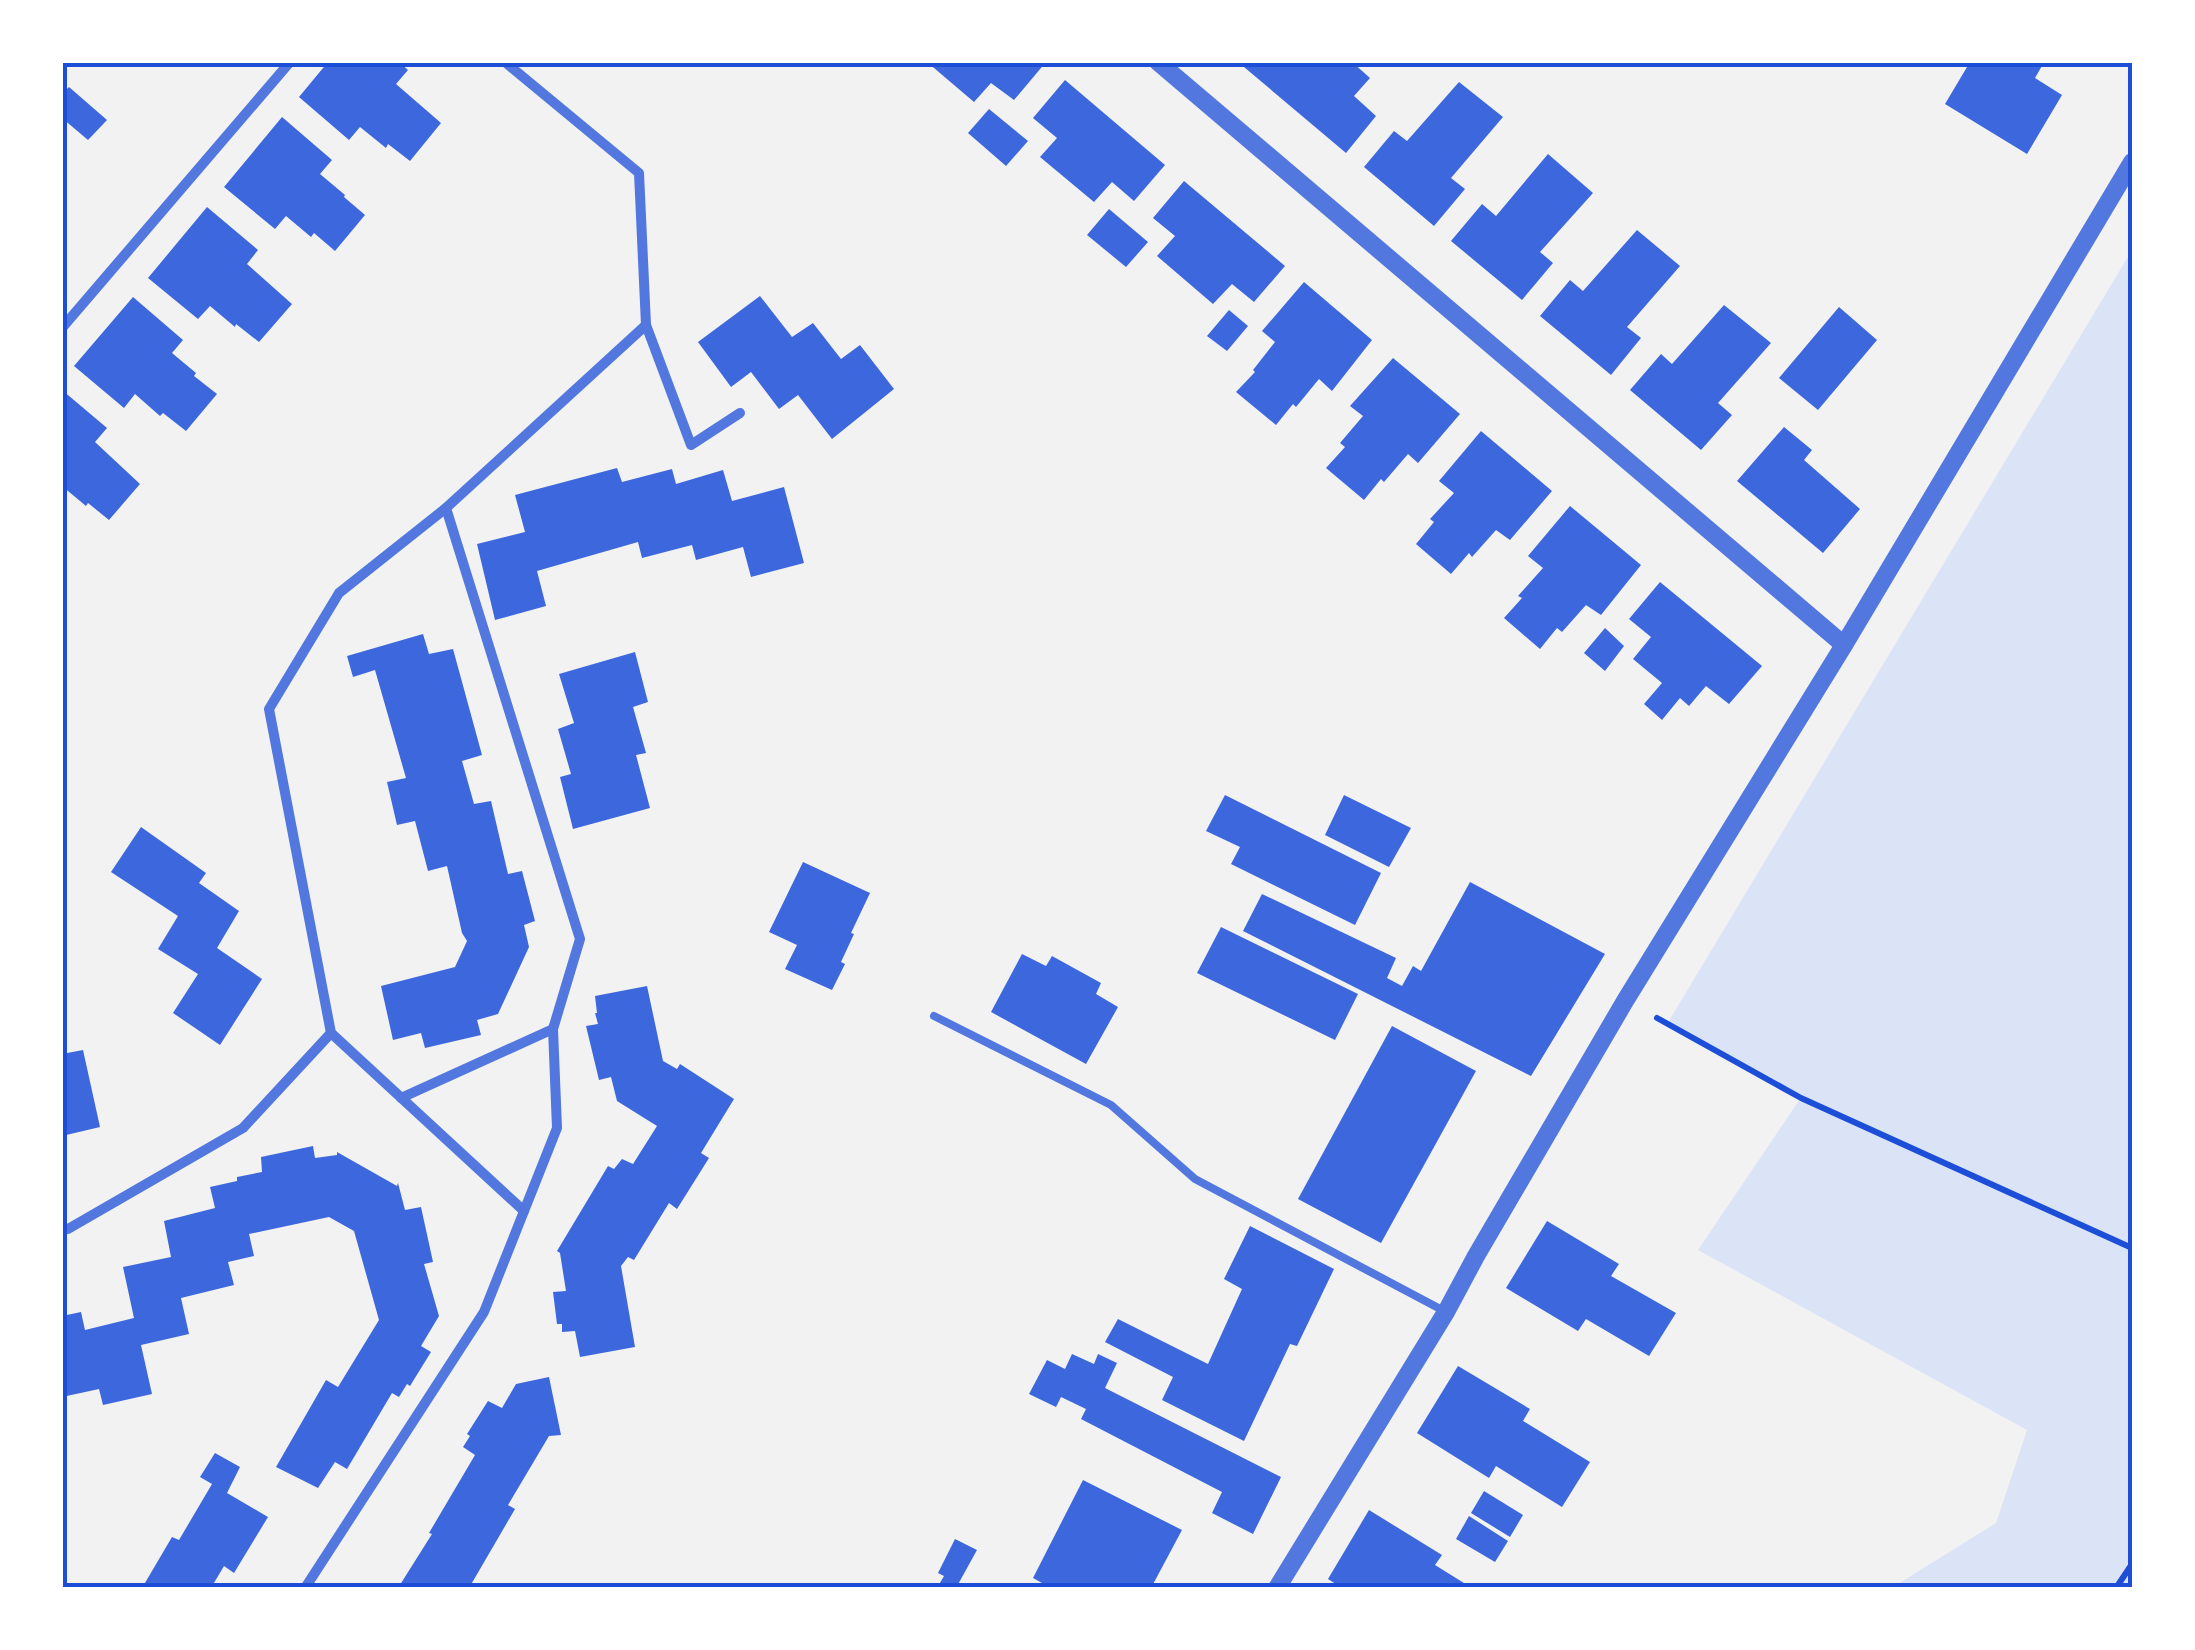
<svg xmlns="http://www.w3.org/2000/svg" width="2195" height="1650" font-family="Inter,sans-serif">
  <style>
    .green { fill: #dbe4f7 }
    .building { fill: #3d67dc }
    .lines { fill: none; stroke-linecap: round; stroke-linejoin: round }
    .path { stroke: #1d4ed8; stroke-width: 6 }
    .service { stroke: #5277de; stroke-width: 8 }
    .minor { stroke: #5277de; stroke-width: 10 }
    .tertiary { stroke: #5277de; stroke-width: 18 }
    .neatline { fill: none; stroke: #1d4ed8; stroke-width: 4 }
  </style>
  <rect width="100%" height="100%" fill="#f2f2f2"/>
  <!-- green -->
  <polygon class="green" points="2132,250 2132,1587 1893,1587 1996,1523 2027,1430 1698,1250 1800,1099 1667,1024"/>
  <!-- building -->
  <g class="building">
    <polygon points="328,62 399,62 408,70 396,84 441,123 410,161 388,144 386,148 360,127 349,140 299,97"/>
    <polygon points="927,62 1046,62 1014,100 991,83 974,102"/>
    <polygon points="1248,62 1352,62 1370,78 1354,96 1376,116 1346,153 1244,67"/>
    <polygon points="1970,62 2043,64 2035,78 2062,95 2027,154 1945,104"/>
    <polygon points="1065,80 1165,165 1134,201 1112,182 1094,202 1040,157 1057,138 1033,118"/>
    <polygon points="1459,82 1503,117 1451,178 1465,189 1434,226 1364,167 1394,131 1407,141"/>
    <polygon points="69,87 107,120 88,140 62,118 62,94"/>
    <polygon points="989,109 1028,141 1006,166 968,133"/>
    <polygon points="282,117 332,160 320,174 345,195 344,197 365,215 335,251 314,233 311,237 286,216 275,229 224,187"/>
    <polygon points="1548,154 1593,193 1540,252 1553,263 1522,300 1451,241 1482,204 1496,216"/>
    <polygon points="1184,181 1285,266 1254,302 1232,284 1213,304 1157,256 1175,236 1153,218"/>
    <polygon points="207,207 258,250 247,264 292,304 259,342 236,324 235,327 210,306 198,319 148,278"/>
    <polygon points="1109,209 1148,242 1126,267 1087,235"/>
    <polygon points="1637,230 1680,266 1627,327 1641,338 1611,375 1540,316 1570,280 1583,291"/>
    <polygon points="1304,282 1372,340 1332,391 1319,379 1296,407 1293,404 1276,425 1236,392 1255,372 1253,370 1275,342 1262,331"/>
    <polygon points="760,296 792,337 813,323 841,359 860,345 894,389 832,439 798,395 779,409 751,372 731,387 698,342"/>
    <polygon points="133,297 183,340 172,353 196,373 194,376 217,394 186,431 163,413 160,416 135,394 124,408 74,366"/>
    <polygon points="1724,305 1771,343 1718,403 1732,415 1701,450 1630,390 1661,354 1672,364"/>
    <polygon points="1839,307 1877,340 1818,410 1779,378"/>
    <polygon points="1229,310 1248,326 1227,351 1207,336"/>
    <polygon points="1393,358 1460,414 1418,463 1408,454 1384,482 1381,479 1364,500 1326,468 1345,447 1340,443 1363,416 1350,406"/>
    <polygon points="62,390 107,428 95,442 140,484 109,520 88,503 86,506 62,486"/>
    <polygon points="1784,427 1812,450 1804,460 1860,509 1823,553 1737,481"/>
    <polygon points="1481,431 1552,491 1510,540 1496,530 1472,557 1469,553 1451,574 1416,544 1434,522 1430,519 1454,493 1439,481"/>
    <polygon points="617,468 622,482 672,469 676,484 723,470 732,501 784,487 804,563 751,577 743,547 696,560 692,545 642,558 638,542 537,571 546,606 495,620 477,544 525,532 515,495"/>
    <polygon points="1570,506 1641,565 1601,615 1586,605 1562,632 1557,628 1540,649 1504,618 1522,598 1518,596 1543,568 1528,556"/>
    <polygon points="1660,582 1762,666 1729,704 1706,686 1689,706 1680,698 1662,720 1644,704 1662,683 1633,659 1651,637 1629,619"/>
    <polygon points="1605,628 1624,646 1605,671 1584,653"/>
    <polygon points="423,634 429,654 453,649 482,755 462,761 474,804 491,801 508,874 522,871 535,921 524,925 529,947 498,1014 477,1020 481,1035 425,1048 421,1033 393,1040 381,986 455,967 467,941 462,933 447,866 428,871 415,821 397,825 387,782 406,778 375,670 353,677 347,656"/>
    <polygon points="635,652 648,702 633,707 646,753 636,755 650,808 573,829 560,777 571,774 558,729 574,723 559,674"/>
    <polygon points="1225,795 1381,873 1355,925 1231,864 1240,847 1206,831"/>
    <polygon points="1344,795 1411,828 1389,867 1325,835"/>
    <polygon points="141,827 206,873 199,883 239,911 217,948 262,979 220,1045 173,1013 198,974 158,949 178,916 111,872"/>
    <polygon points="803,862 870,893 851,933 854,934 841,962 845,964 832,990 785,969 797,945 769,932"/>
    <polygon points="1470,882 1605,954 1531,1076 1243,931 1262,894 1396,958 1387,978 1402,986 1413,966 1421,971"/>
    <polygon points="1221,927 1358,994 1335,1040 1197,973"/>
    <polygon points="1022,954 1046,966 1052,956 1101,983 1096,994 1118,1007 1086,1064 991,1012"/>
    <polygon points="647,986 663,1061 677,1069 680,1064 734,1099 701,1153 709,1158 677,1209 669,1203 634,1260 628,1257 621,1266 635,1347 580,1357 575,1331 562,1332 562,1324 557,1324 553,1292 566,1291 560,1253 557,1251 608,1166 614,1169 622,1159 633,1164 657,1126 617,1101 611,1077 599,1080 586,1026 598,1024 595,1013 597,1013 595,996"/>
    <polygon points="1392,1026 1476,1071 1381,1243 1298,1199"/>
    <polygon points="83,1050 100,1127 62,1136 62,1054"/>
    <polygon points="313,1146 315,1158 337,1155 337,1152 397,1186 398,1183 405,1210 421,1207 433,1262 424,1264 439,1316 421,1346 431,1352 410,1386 407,1384 399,1397 392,1393 347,1469 335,1462 318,1488 276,1467 326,1380 338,1387 379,1320 354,1231 329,1217 249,1234 254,1256 228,1262 234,1285 181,1298 189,1334 141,1345 152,1394 103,1405 99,1389 62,1397 62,1316 81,1312 85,1330 134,1318 123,1267 171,1257 164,1221 215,1208 210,1187 237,1181 237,1177 262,1172 261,1157"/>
    <polygon points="1547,1221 1619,1264 1611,1276 1676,1313 1649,1356 1586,1319 1578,1331 1506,1288"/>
    <polygon points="1250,1226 1334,1269 1297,1346 1290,1344 1244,1441 1162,1400 1173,1377 1105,1342 1118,1319 1208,1364 1242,1289 1224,1279"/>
    <polygon points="1072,1354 1094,1364 1098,1354 1117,1363 1105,1388 1281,1477 1253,1534 1212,1513 1222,1492 1081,1419 1086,1409 1061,1397 1056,1407 1029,1394 1047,1360 1065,1369"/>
    <polygon points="1458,1366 1530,1409 1523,1421 1590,1462 1562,1507 1496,1466 1489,1478 1417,1433"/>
    <polygon points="549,1377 561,1435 549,1436 508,1505 515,1509 469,1588 398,1588 432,1534 429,1533 475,1455 463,1447 470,1436 467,1434 488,1401 502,1408 516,1384"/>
    <polygon points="215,1453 240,1467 227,1493 268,1517 234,1573 224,1566 211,1588 142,1588 172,1537 179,1540 212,1484 200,1477"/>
    <polygon points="1083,1480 1182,1530 1151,1588 1051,1588 1033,1578"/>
    <polygon points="1484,1491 1523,1515 1510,1537 1471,1513"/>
    <polygon points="1369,1510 1442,1555 1435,1565 1472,1588 1342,1588 1328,1579"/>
    <polygon points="1469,1516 1508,1541 1495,1562 1456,1539"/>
    <polygon points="955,1539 977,1550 956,1588 937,1588 944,1576 938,1573"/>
  </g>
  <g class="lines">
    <!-- path -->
    <g class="path">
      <polyline points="1657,1018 1801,1098 2132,1248"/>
      <polyline points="2116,1588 2132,1564"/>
    </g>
    <!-- service -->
    <polyline class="service" points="934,1016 1111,1105 1195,1179 1446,1312"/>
    <!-- minor -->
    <g class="minor">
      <polyline points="505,62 639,173 646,325 446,508 339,593 269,709 331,1033 524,1211"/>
      <polyline points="646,325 691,445 740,413"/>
      <polyline points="62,328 290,62"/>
      <polyline points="401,1098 553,1029"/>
      <polyline points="68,1229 243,1128 331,1033"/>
      <polyline points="305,1588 484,1312 557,1128 553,1029 580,939 446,508"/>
    </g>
    <!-- tertiary -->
    <g class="tertiary">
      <polyline points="1158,62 1844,645"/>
      <polyline points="1277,1588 1446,1312 1476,1256 1625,1001 1844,645 2132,162"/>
    </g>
  </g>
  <!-- border -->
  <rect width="2195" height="1650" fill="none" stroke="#ffffff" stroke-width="130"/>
  <rect x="65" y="65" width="2065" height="1520" class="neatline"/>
</svg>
